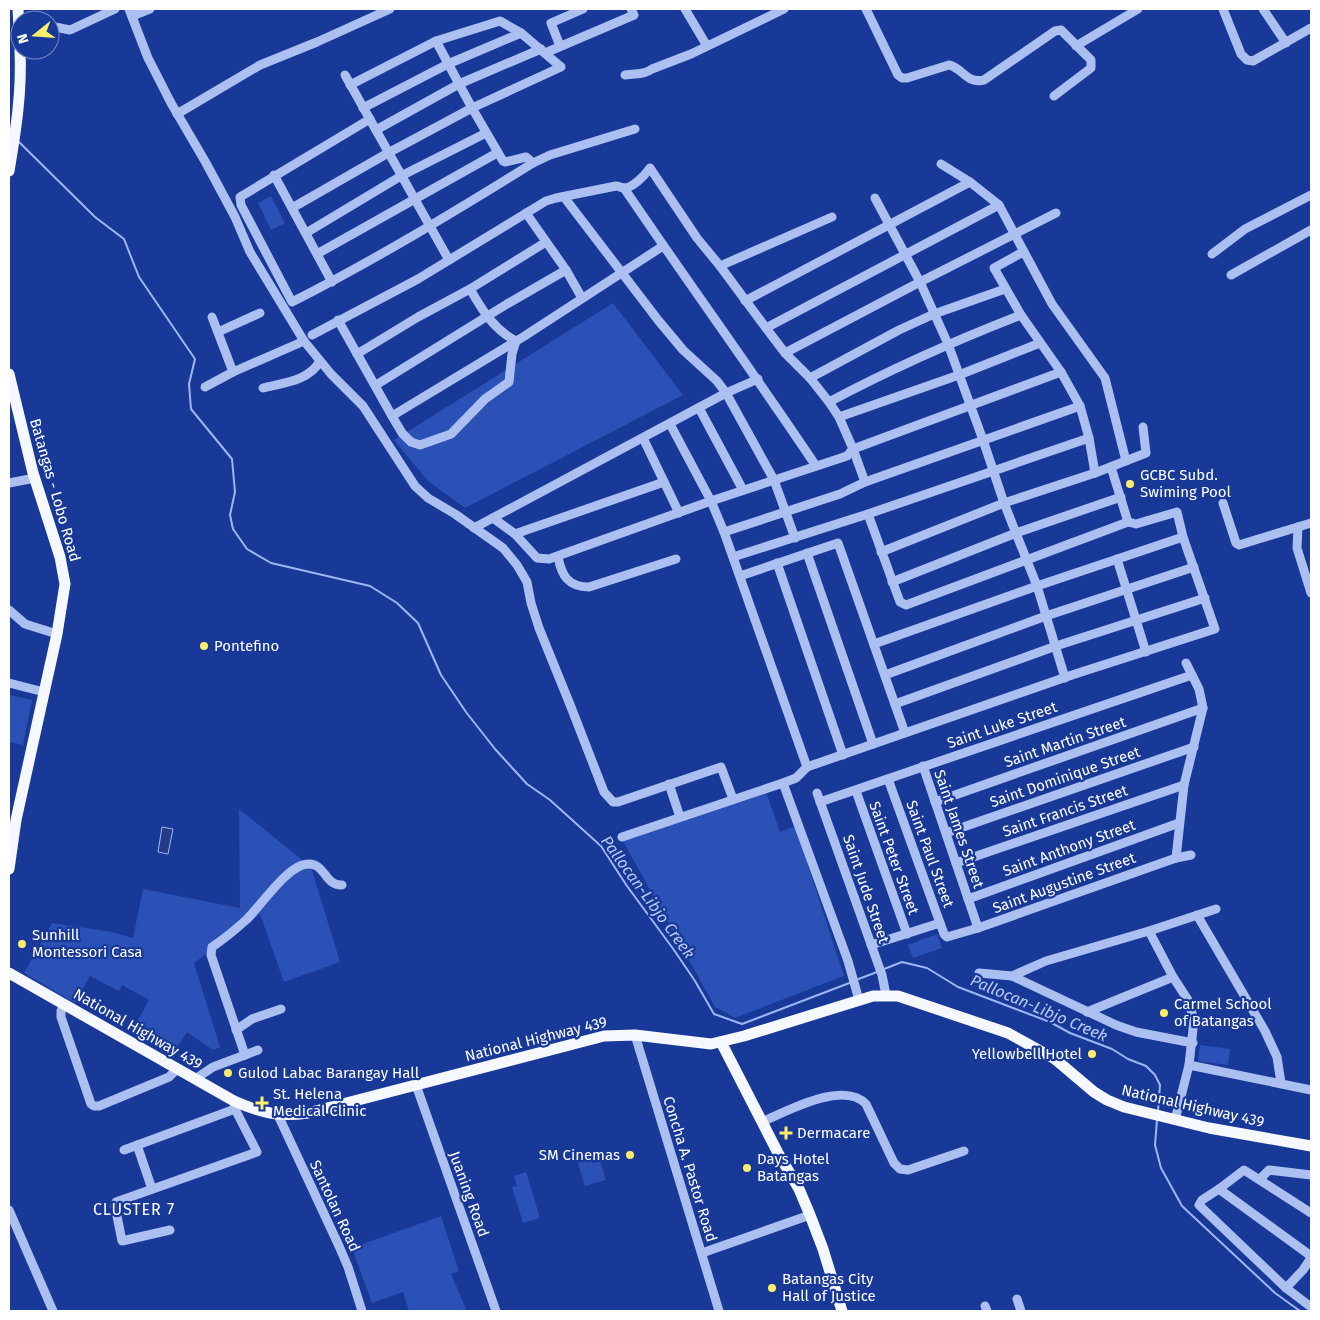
<svg xmlns="http://www.w3.org/2000/svg" width="1320" height="1320" font-family="'Fira Sans',sans-serif">
  <style>
    .green { fill: #2b51b6 }
    .water { fill: #233c85; stroke: #9eb7f4 }
    .lines { fill: none; stroke-linecap: round; stroke-linejoin: round }
    .stream { stroke: #9eb7f4; stroke-width: 2 }
    .minor { stroke: #abbff1; stroke-width: 9 }
    .major { stroke: #f6f8ff; stroke-width: 11 }
    .poi-dot { fill: #ffee6c; stroke: #183998; stroke-width: 2 }
    .labels { text-anchor: middle; dominant-baseline: central; stroke-width: 4.5; stroke-linejoin: round; paint-order: stroke }
    .poi-label { font-size: 15px; fill: #fff; stroke: #183998; text-anchor: start }
    .street-label { font-size: 15px; fill: #fff; stroke: #183998 }
    .water-label { font-size: 16px; font-style: italic; fill: #b8caf8; stroke: #183998 }
    .neighbourhood-label { font-size: 16px; letter-spacing: 1px; fill: #fff; stroke: #183998 }
  </style>
  <rect width="100%" height="100%" fill="#183998"/>
  <!-- green -->
  <g class="green">
    <polygon points="271,196 285,223 271,230 258,203"/>
    <polygon points="613,303 683,395 465,508 428,481 394,440"/>
    <polygon points="9,695 32,700 23,745 9,742"/>
    <polygon points="766,792 780,832 795,826 844,976 735,1018 715,1007 623,841"/>
    <polygon points="239,809 311,867 340,962 284,982 260,914 194,963 220,1047 213,1050 187,1032 171,1056 131,1033 149,1000 122,985 119,991 90,976 75,1003 24,973 52,923 112,932 133,938 143,889 240,908"/>
    <polygon points="937,934 942,948 913,958 908,945"/>
    <polygon points="1200,1045 1230,1049 1228,1065 1198,1061"/>
    <polygon points="589,1153 592,1163 600,1161 606,1180 585,1186 576,1157"/>
    <polygon points="526,1172 540,1218 523,1223 512,1187 517,1186 514,1176"/>
    <polygon points="441,1216 459,1271 451,1274 467,1311 409,1311 403,1292 372,1303 352,1248"/>
  </g>
  <!-- water -->
  <polygon class="water" points="162,827 173,829 168,854 158,852"/>
  <g class="lines">
    <!-- stream -->
    <g class="stream">
      <polyline points="19,142 95,217 124,239 139,277 195,359 189,384 191,409 232,459 235,492 230,515 233,529 247,549 271,563 370,586 397,603 418,623 441,675 466,712 495,749 527,784 550,800 601,846 627,886 674,950 695,981 714,1014 742,1024 852,982"/>
      <polyline points="884,969 902,962 927,968 958,987 1050,1022 1070,1033 1112,1049 1128,1059 1146,1066 1155,1075 1160,1085 1158,1111"/>
      <polyline points="856,980 877,972"/>
      <polyline points="1157,1120 1155,1145 1161,1168 1182,1206 1275,1293 1300,1311"/>
    </g>
    <!-- minor -->
    <g class="minor">
      <polyline points="129,9 148,58 171,103 206,163 235,217 250,252 304,341 331,374 363,406 415,486 428,498 455,514 503,548 517,565 527,582 531,603 539,628 571,707 604,792 613,802 618,802 721,767 733,799"/>
      <polyline points="685,9 707,46"/>
      <path d="M 866,9 L 898,75 L 902,78 L 907,78 L 949,65 C 963,68 966,84 984,80 L 1055,31 L 1061,30 L 1091,60 L 1091,68 L 1054,96"/>
      <polyline points="1223,9 1241,54 1247,60 1253,61 1311,28"/>
      <polyline points="1263,9 1286,43"/>
      <polyline points="132,16 150,9"/>
      <polyline points="50,26 70,30 115,9"/>
      <polyline points="436,41 472,108 503,161 505,162 526,157 533,163"/>
      <polyline points="560,46 551,23 583,9"/>
      <polyline points="1076,46 1138,9"/>
      <polyline points="545,53 634,15 631,9"/>
      <polyline points="345,75 449,260"/>
      <path d="M 625,75 C 636,73 644,75 652,69 L 691,54 L 784,9"/>
      <polyline points="363,108 448,64 521,33"/>
      <polyline points="177,114 260,65 317,42 390,9"/>
      <path d="M 370,119 L 240,197 L 241,205 L 292,302 C 375,260 454,212 533,163 L 550,155 L 635,129"/>
      <polyline points="376,130 459,84 541,49"/>
      <polyline points="941,164 970,182 999,205 1052,304 1105,378 1126,461"/>
      <polyline points="274,175 332,282"/>
      <path d="M 624,188 C 687,281 753,372 816,466"/>
      <polyline points="564,197 658,320 683,350 717,381 726,393 774,480 795,538"/>
      <polyline points="875,198 920,282 948,344 983,440 1004,503 1037,586 1065,678"/>
      <polyline points="292,208 388,153 472,108 561,67 521,33 500,21 436,41 350,85"/>
      <polyline points="526,213 566,270 582,298"/>
      <polyline points="306,233 401,176 486,133"/>
      <polyline points="1023,252 994,268 1021,315 1061,372 1080,406 1089,438 1095,473"/>
      <polyline points="317,254 497,153"/>
      <polyline points="1212,254 1245,229 1311,195"/>
      <polyline points="720,266 832,217"/>
      <polyline points="1231,275 1311,230"/>
      <polyline points="745,301 970,182"/>
      <polyline points="212,317 233,372"/>
      <path d="M 338,320 L 392,416 L 402,433 L 411,442 L 420,445 L 451,434 L 485,399 L 509,382 L 512,354 L 516,341 C 493,329 483,311 470,289"/>
      <polyline points="766,328 999,205"/>
      <polyline points="218,332 260,313"/>
      <path d="M 312,335 L 418,279 L 546,201 L 556,198 L 616,186 C 619,186 621,188 624,188 C 633,188 645,175 650,168 L 697,238 L 720,266 L 766,328 L 785,353 L 810,378 L 829,402 L 839,417 L 853,449 L 865,482"/>
      <polyline points="785,353 920,282 1056,213"/>
      <polyline points="357,354 418,317 470,289 546,242"/>
      <polyline points="810,378 899,330 934,314 1005,289"/>
      <polyline points="376,385 507,304 566,270"/>
      <polyline points="205,387 233,372 304,341"/>
      <path d="M 263,388 C 283,383 309,381 320,361"/>
      <path d="M 829,402 C 893,368 954,341 1021,315"/>
      <polyline points="699,408 743,490"/>
      <polyline points="392,416 523,337 663,246"/>
      <polyline points="839,417 959,375 1040,343"/>
      <polyline points="670,424 711,501 724,532 807,767"/>
      <polyline points="643,438 679,513"/>
      <polyline points="1111,467 1128,522"/>
      <polyline points="9,483 35,478"/>
      <polyline points="1223,503 1236,543 1239,545 1311,523"/>
      <polyline points="493,518 515,534 537,558 549,559 711,501 847,456 853,449 1061,372"/>
      <polyline points="1298,527 1297,548 1311,593"/>
      <polyline points="474,528 726,393 758,379"/>
      <polyline points="724,532 840,494 865,482 1080,406"/>
      <polyline points="515,534 664,482"/>
      <polyline points="881,552 1004,503 1095,473 1146,453 1143,427"/>
      <polyline points="807,553 873,744"/>
      <path d="M 558,556 C 561,575 568,587 589,587 L 676,559"/>
      <polyline points="733,557 868,514 1089,438"/>
      <polyline points="1117,559 1146,652"/>
      <polyline points="777,563 843,755"/>
      <polyline points="740,576 838,543 905,733"/>
      <polyline points="892,582 1016,533 1121,497"/>
      <polyline points="9,610 25,624 57,634"/>
      <polyline points="874,644 1037,586 1183,537"/>
      <polyline points="885,675 1046,616 1194,567"/>
      <polyline points="9,683 44,692"/>
      <polyline points="895,704 1056,646 1205,598"/>
      <polyline points="923,766 978,928"/>
      <polyline points="888,779 944,934 947,937 978,928 1176,858 1191,855"/>
      <polyline points="783,783 848,961 859,1000"/>
      <polyline points="669,784 680,817"/>
      <polyline points="856,791 907,934"/>
      <polyline points="817,793 882,975 886,995"/>
      <polyline points="820,802 1192,675"/>
      <polyline points="935,802 1203,708"/>
      <polyline points="946,833 1194,747"/>
      <polyline points="622,837 783,783 796,778 807,767 1072,675 1215,629 1183,537 1177,512 1136,524 1128,522 906,605 900,602 868,514"/>
      <polyline points="1176,858 1184,785 1203,708 1199,689 1186,663"/>
      <polyline points="956,863 1184,785"/>
      <polyline points="968,899 1179,823"/>
      <polyline points="1197,915 1265,1031 1277,1057 1281,1083"/>
      <polyline points="1149,931 1173,977 1188,1000 1194,1020 1189,1065 1175,1120"/>
      <polyline points="871,945 940,923"/>
      <polyline points="979,973 1012,976 1116,1025 1136,1032 1193,1043"/>
      <polyline points="1012,976 1046,961 1149,931 1216,909"/>
      <polyline points="64,1004 61,1011 61,1017 91,1104 94,1106 99,1106 169,1077 177,1069"/>
      <polyline points="1087,1012 1173,977"/>
      <polyline points="236,1030 252,1019 281,1009"/>
      <polyline points="635,1035 719,1311"/>
      <polyline points="245,1055 258,1050"/>
      <polyline points="1189,1065 1311,1090"/>
      <path d="M 195,1079 L 213,1067 L 245,1055 L 211,955 L 212,947 C 224,939 235,930 246,920 C 260,907 288,864 308,864 C 325,863 325,886 342,885"/>
      <polyline points="416,1085 496,1311"/>
      <polyline points="278,1115 339,1246 348,1267 362,1311"/>
      <path d="M 762,1122 C 787,1111 843,1080 866,1104 L 894,1163 L 900,1169 L 908,1170 L 964,1151"/>
      <polyline points="137,1145 152,1189"/>
      <polyline points="124,1150 235,1109"/>
      <polyline points="1260,1179 1269,1170 1311,1175"/>
      <polyline points="1219,1189 1311,1256"/>
      <polyline points="9,1210 53,1311"/>
      <polyline points="1311,1213 1244,1170 1219,1189 1202,1200 1199,1205 1286,1288 1311,1307"/>
      <polyline points="170,1230 122,1241 115,1206 116,1202 257,1152 235,1109 234,1101"/>
      <polyline points="702,1253 810,1215"/>
      <polyline points="1286,1288 1303,1270 1311,1258"/>
      <polyline points="1017,1299 1021,1311"/>
      <polyline points="985,1306 987,1311"/>
    </g>
    <!-- major -->
    <g class="major">
      <polyline points="18,9 20,44"/>
      <path d="M 9,171 C 16,130 22,91 20,50"/>
      <polyline points="9,374 33,473 60,557 65,584 57,634 16,820 9,869"/>
      <path d="M 9,973 L 234,1101 C 261,1113 279,1117 308,1113 L 604,1036 L 635,1035 L 711,1044 L 744,1036 L 873,996 L 898,996 L 1008,1033 L 1055,1059 L 1094,1092 L 1107,1100 L 1124,1107 L 1209,1128 L 1311,1146"/>
      <polyline points="721,1042 778,1153 799,1189 810,1215 823,1249 842,1311"/>
    </g>
  </g>
  <!-- markers -->
  <g class="poi-dot">
    <circle cx="1130" cy="484" r="5"/>
    <circle cx="204" cy="646" r="5"/>
    <circle cx="22" cy="944" r="5"/>
    <circle cx="1164" cy="1013" r="5"/>
    <circle cx="1092" cy="1054" r="5"/>
    <circle cx="228" cy="1073" r="5"/>
    <path d="M259.5 1095.5h5v5h5v5h-5v5h-5v-5h-5v-5h5z"/>
    <path d="M783.5 1125.5h5v5h5v5h-5v5h-5v-5h-5v-5h5z"/>
    <circle cx="630" cy="1155" r="5"/>
    <circle cx="747" cy="1168" r="5"/>
    <circle cx="772" cy="1288" r="5"/>
  </g>
  <g class="labels">
    <!-- poi labels -->
    <g class="poi-label">
      <text x="1140" y="475">GCBC Subd.<tspan x="1140" dy="17">Swiming Pool</tspan></text>
      <text x="214" y="646">Pontefino</text>
      <text x="32" y="935">Sunhill<tspan x="32" dy="17">Montessori Casa</tspan></text>
      <text x="1174" y="1004">Carmel School<tspan x="1174" dy="17">of Batangas</tspan></text>
      <text x="1082" y="1054" text-anchor="end">Yellowbell Hotel</text>
      <text x="238" y="1073">Gulod Labac Barangay Hall</text>
      <text x="273" y="1094">St. Helena<tspan x="273" dy="17">Medical Clinic</tspan></text>
      <text x="797" y="1133">Dermacare</text>
      <text x="620" y="1155" text-anchor="end">SM Cinemas</text>
      <text x="757" y="1159">Days Hotel<tspan x="757" dy="17">Batangas</tspan></text>
      <text x="782" y="1279">Batangas City<tspan x="782" dy="17">Hall of Justice</tspan></text>
    </g>
    <!-- street labels -->
    <g class="street-label">
      <text transform="translate(55 490) rotate(74)">Batangas - Lobo Road</text>
      <text transform="translate(1002 725) rotate(-19)">Saint Luke Street</text>
      <text transform="translate(1065 742) rotate(-19)">Saint Martin Street</text>
      <text transform="translate(1065 777) rotate(-19)">Saint Dominique Street</text>
      <text transform="translate(1065 811) rotate(-19)">Saint Francis Street</text>
      <text transform="translate(959 829) rotate(71)">Saint James Street</text>
      <text transform="translate(1069 848) rotate(-20)">Saint Anthony Street</text>
      <text transform="translate(930 854) rotate(70)">Saint Paul Street</text>
      <text transform="translate(894 858) rotate(70)">Saint Peter Street</text>
      <text transform="translate(1064 883) rotate(-20)">Saint Augustine Street</text>
      <text transform="translate(866 889) rotate(71)">Saint Jude Street</text>
      <text transform="translate(138 1029) rotate(30)">National Highway 439</text>
      <text transform="translate(536 1039) rotate(-14)">National Highway 439</text>
      <text transform="translate(1193 1106) rotate(13)">National Highway 439</text>
      <text transform="translate(690 1169) rotate(73)">Concha A. Pastor Road</text>
      <text transform="translate(469 1194) rotate(70)">Juaning Road</text>
      <text transform="translate(335 1206) rotate(65)">Santolan Road</text>
    </g>
    <!-- water labels -->
    <g class="water-label">
      <text transform="translate(648 897) rotate(54)">Pallocan-Libjo Creek</text>
      <text transform="translate(1039 1008) rotate(23)">Pallocan-Libjo Creek</text>
    </g>
    <!-- neighbourhood labels -->
    <g class="neighbourhood-label">
      <text x="134" y="1209">CLUSTER 7</text>
    </g>
  </g>
  <!-- border -->
  <rect width="1320" height="1320" fill="none" stroke="#ffffff" stroke-width="20"/>
  <!-- north arrow -->
  <g transform="translate(35 35) rotate(253)"><circle r="24" fill="#183998" stroke="#7488c1"/>
  <path d="M0-4L9 19L0 12L-9 19Z" fill="#ffee6c"/>
  <text y="-8" font-size="14" font-weight="bold" text-anchor="middle" fill="#ffffff">N</text>
  </g>
</svg>
